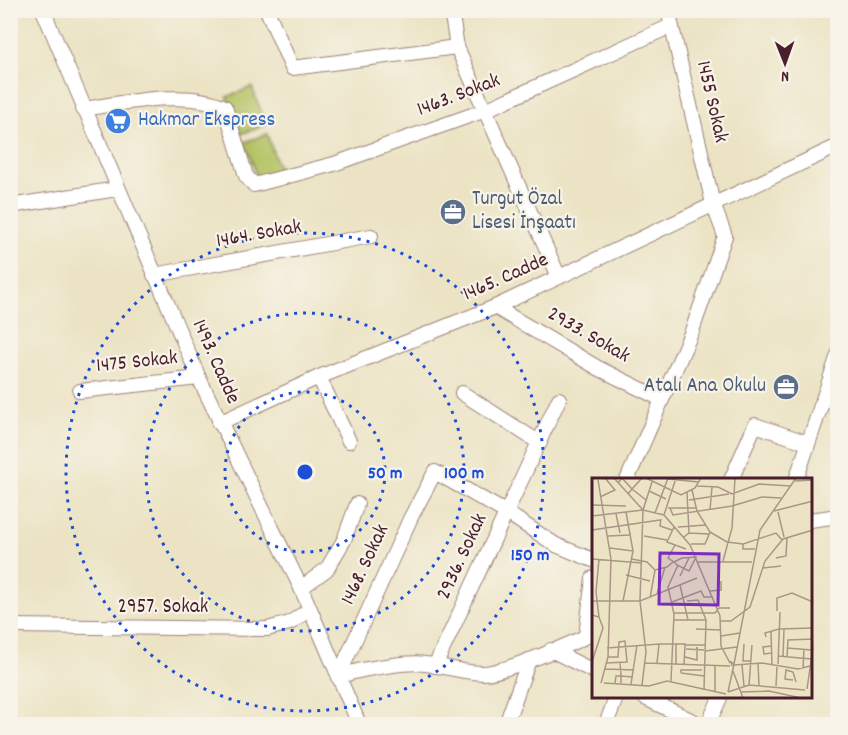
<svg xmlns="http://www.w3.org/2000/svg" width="848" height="735" font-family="Dekko,sans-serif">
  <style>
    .grass { fill: url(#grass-tufts); stroke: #7e7048; stroke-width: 1.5 }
    .garden { fill: #b3c264; stroke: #7e7048; stroke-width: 1.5 }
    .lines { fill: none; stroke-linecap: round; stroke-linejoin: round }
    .minor-casing { stroke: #9a8177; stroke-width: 16 }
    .minor { stroke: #fff; stroke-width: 14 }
    .ring { fill: none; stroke: #1d4ed8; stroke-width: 3; stroke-dasharray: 3 6 }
    .labels { text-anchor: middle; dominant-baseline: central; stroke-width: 4.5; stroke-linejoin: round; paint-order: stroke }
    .street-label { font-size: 21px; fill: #4a1f2b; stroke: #f7f3e8 }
    .shop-label { font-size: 21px; fill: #366cbe; stroke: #f7f3e8; text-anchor: start }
    .service-label { font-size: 21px; fill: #4e5e75; stroke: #f7f3e8; text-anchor: start }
    .inset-road { fill: none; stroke: #ab9586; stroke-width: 1.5 }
    .view { fill: #7b2cbf; fill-opacity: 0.15; stroke: #7b2cbf; stroke-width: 3 }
    .inset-edge { fill: none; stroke: #4a1f2b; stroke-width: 3 }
    .centre { fill: #1d4ed8; stroke: #f7f3e8; stroke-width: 3 }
    .ring-label { font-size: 18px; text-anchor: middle; font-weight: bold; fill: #1d4ed8; stroke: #f7f3e8; stroke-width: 4.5; stroke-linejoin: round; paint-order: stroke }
  </style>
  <defs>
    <pattern id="grass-tufts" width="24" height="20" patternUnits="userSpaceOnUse" patternTransform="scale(1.5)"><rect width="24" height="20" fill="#b3c264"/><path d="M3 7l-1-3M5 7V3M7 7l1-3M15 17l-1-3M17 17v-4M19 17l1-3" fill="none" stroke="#9ba657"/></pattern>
  </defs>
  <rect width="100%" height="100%" fill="#f7f3e8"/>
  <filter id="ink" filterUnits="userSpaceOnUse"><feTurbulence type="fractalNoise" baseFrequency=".0167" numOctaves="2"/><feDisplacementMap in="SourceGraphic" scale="12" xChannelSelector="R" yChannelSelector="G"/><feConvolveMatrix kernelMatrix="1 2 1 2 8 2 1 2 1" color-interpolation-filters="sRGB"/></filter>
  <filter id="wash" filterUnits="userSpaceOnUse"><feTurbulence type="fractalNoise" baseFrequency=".008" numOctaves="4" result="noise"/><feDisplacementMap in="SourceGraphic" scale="24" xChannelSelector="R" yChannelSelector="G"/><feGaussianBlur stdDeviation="1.35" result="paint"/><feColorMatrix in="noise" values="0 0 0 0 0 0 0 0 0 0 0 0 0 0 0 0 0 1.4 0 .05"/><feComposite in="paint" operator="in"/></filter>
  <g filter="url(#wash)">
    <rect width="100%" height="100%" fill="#ebe3c3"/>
    <!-- grass -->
    <polygon class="grass" points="252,87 266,125 241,134 227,97"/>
    <!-- garden -->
    <polygon class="garden" points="267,134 279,170 257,177 245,142"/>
  </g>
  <g filter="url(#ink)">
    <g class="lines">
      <defs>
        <g id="minor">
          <polyline points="43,10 199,378 301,588 359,724"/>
          <polyline points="267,10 292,68 457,47"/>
          <polyline points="451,10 457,47 559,277"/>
          <path d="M 83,109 C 124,103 187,89 225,107 L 246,176 L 254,185 L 334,164 L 483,111 L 671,26"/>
          <polyline points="10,206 117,189"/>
          <polyline points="154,275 371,236"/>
          <polyline points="495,307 598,368 661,399"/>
          <polyline points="319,377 495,307 838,146"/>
          <polyline points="80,391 199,378"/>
          <polyline points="462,393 540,443"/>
          <polyline points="219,423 319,377 349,441"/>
          <polyline points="627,480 692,331 725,236 713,204 668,10"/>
          <polyline points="731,480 755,425 808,443"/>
          <polyline points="796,480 838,355"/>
          <polyline points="810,520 838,516"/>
          <polyline points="301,588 327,569 344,540 357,504"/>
          <polyline points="10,626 267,629 290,623 310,609"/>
          <polyline points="586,636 593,578"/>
          <polyline points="551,650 593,671"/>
          <polyline points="435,666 559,399"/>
          <polyline points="338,677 411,517 435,472 507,513 556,545 593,560"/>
          <path d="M 338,677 C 354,670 407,661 425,664 C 445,666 464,673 484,673 C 506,672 571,644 593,633"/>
          <polyline points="645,698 699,724"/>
          <polyline points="506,724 529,660"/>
          <polyline points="606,724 616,698"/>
          <polyline points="708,724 720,698"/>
        </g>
      </defs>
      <!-- minor casing -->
      <use href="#minor" class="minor-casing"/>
      <!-- minor -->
      <use href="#minor" class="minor"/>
    </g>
  </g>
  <!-- distance rings -->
  <g class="ring">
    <circle cx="305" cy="472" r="80"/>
    <circle cx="305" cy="472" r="159"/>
    <circle cx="305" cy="472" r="239"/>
  </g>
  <!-- icons -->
  <defs>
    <symbol id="supermarket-disc" viewBox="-11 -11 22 22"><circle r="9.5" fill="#3f7fe0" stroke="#f7f3e8"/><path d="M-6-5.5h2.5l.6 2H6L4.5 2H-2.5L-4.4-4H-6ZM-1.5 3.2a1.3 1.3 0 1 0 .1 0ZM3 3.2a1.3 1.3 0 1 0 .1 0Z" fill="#fff"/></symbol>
    <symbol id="office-disc" viewBox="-11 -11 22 22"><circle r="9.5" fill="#5c6f8a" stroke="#f7f3e8"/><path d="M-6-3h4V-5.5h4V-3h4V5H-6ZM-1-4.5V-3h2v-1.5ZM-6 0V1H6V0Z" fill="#fff"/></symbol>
  </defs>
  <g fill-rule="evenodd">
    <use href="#supermarket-disc" x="103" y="106" width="30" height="30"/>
    <use href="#office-disc" x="438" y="197" width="30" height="30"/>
    <use href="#office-disc" x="771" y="372" width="30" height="30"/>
  </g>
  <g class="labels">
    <!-- street labels -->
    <g class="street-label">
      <text transform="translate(459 96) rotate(-21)">1463. Sokak</text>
      <text transform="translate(711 102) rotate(77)">1455 Sokak</text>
      <text transform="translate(259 235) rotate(-10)">1464. Sokak</text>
      <text transform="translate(506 278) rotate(-24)">1465. Cadde</text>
      <text transform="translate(588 336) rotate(30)">2933. Sokak</text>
      <text transform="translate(215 362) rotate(66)">1493. Cadde</text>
      <text transform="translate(137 363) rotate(-6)">1475 Sokak</text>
      <text transform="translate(463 557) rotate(-65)">2936. Sokak</text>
      <text transform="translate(366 565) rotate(-65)">1468. Sokak</text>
      <text x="163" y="608">2957. Sokak</text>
    </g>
    <!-- shop labels -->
    <g class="shop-label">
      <text x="138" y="121">Hakmar Ekspress</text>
    </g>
    <!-- service labels -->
    <g class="service-label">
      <text x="472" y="200">Turgut Özal<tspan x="472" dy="24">Lisesi İnşaatı</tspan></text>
      <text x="766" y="387" text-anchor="end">Atalı Ana Okulu</text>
    </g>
  </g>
  <!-- overview -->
  <g transform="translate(592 478)">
    <rect width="220" height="220" fill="#ebe3c3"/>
    <path class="inset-road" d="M 22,0 L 51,32M 50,0 L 40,11 L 54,22M 54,0 L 89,17 L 103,10 L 109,0M 76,1 L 107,4M 6,2 L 19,81 L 16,179 L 9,205M 203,3 L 221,2M 26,5 L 30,0 L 40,11 L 36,16M 105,8 L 126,9 L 140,16 L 167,6 L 199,8M 57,13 L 74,21M 95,14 L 97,55M 8,19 L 23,12 L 13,0M 97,22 L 137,16M 0,27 L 34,28M 76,30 L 104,30M 78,30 L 81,37 L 140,28 L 170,19 L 189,20M 118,32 L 120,9M 182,33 L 221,23M 34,34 L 41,73 L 31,123 L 48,123 L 105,100M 186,34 L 192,59M 63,35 L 76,0M 24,36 L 28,55M 72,37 L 98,67 L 128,138 L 129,168 L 138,185M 72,37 L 84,0M 0,38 L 51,32 L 72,37M 69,41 L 68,48 L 80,52M 82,49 L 75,64 L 94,71M 86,49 L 114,47M 0,52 L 68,42M 118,54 L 135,64 L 151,66M 16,58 L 39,57M 52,58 L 75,62M 92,59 L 97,55 L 117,56M 99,66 L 113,66 L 118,54 L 105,33 L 100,12M 18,70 L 41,73M 163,71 L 151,71 L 151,66 L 184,55 L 190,62M 184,80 L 194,78 L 195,59M 0,81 L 50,85M 40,81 L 55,84 L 63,92 L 75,89 L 81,84 L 82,84 L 90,80 L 104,79 L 97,93 L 85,87 L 82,84 L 76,80 L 83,67M 131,83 L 140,50 L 143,0M 105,84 L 160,84M 171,90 L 189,88M 34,97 L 58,103M 88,98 L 97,80M 88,107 L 96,142M 118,113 L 129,112 L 129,103M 65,116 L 73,89M 58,120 L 63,92M 0,123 L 31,123M 95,123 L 106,122 L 114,142 L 112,211M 80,124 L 109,113 L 112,119 L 121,119M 185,133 L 185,120 L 200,115 L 221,124M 82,135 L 123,135 L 127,130 L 138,130M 0,137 L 7,139 L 11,150 L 0,184M 7,139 L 4,114 L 7,81M 82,142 L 114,142M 129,143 L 139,143 L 158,129 L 173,83 L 191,61 L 221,52M 104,151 L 129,152M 179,153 L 180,187M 129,158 L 148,155M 174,159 L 173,155 L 187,151 L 221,150M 67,166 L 93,166 L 92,187M 152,166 L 151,183 L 159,183M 93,167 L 113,167M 180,168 L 171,169 L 172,176 L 180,175M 15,170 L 67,166 L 65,185M 195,170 L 220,172M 94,171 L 112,172M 113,173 L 145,169M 186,178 L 219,181M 93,179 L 105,182 L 105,169M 191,179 L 192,151M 195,179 L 196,162 L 221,161M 14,185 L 35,184 L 33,163 L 27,164 L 26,179 L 16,179M 53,185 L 138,188M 166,185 L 167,208M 84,186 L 84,166M 142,186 L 168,52 L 204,0M 186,186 L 188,134M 142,187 L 170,185 L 206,191 L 218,188M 150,187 L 152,208M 211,190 L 212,171M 13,191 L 42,192M 141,193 L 151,220M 89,195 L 112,198M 89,195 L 89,192 L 110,192M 201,202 L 193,201 L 194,192 L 201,194 L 204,204M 79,203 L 82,136 L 76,109 L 86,87M 12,205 L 57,208 L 75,203 L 134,216M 23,205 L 24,198 L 29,198 L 28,184M 29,205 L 29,198 L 41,199M 39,206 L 45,167M 50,207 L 54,174 L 48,123 L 51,32 L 60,4M 157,207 L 160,167M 184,208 L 185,189M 215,211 L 221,169M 123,214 L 123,188M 136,214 L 157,207 L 213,212M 136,214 L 142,186 L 139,184 L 140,188M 149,214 L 177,213 L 209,220M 29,220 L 49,220"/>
    <path class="view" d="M 68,75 L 127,76 L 126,127 L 67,126 Z"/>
    <rect width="220" height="220" class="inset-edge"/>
  </g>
  <circle cx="305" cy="472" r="9" class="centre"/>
  <g class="ring-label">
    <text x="385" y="478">50 m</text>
    <text x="464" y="478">100 m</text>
    <text x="530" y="560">150 m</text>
  </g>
  <!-- margin -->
  <rect width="848" height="735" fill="none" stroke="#f7f3e8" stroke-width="36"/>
  <!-- north arrow -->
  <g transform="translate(785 63) rotate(179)" stroke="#f7f3e8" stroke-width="4.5" paint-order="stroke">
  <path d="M0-4.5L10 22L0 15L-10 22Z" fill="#4a1f2b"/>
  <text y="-9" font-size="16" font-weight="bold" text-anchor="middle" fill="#4a1f2b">N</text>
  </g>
</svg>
